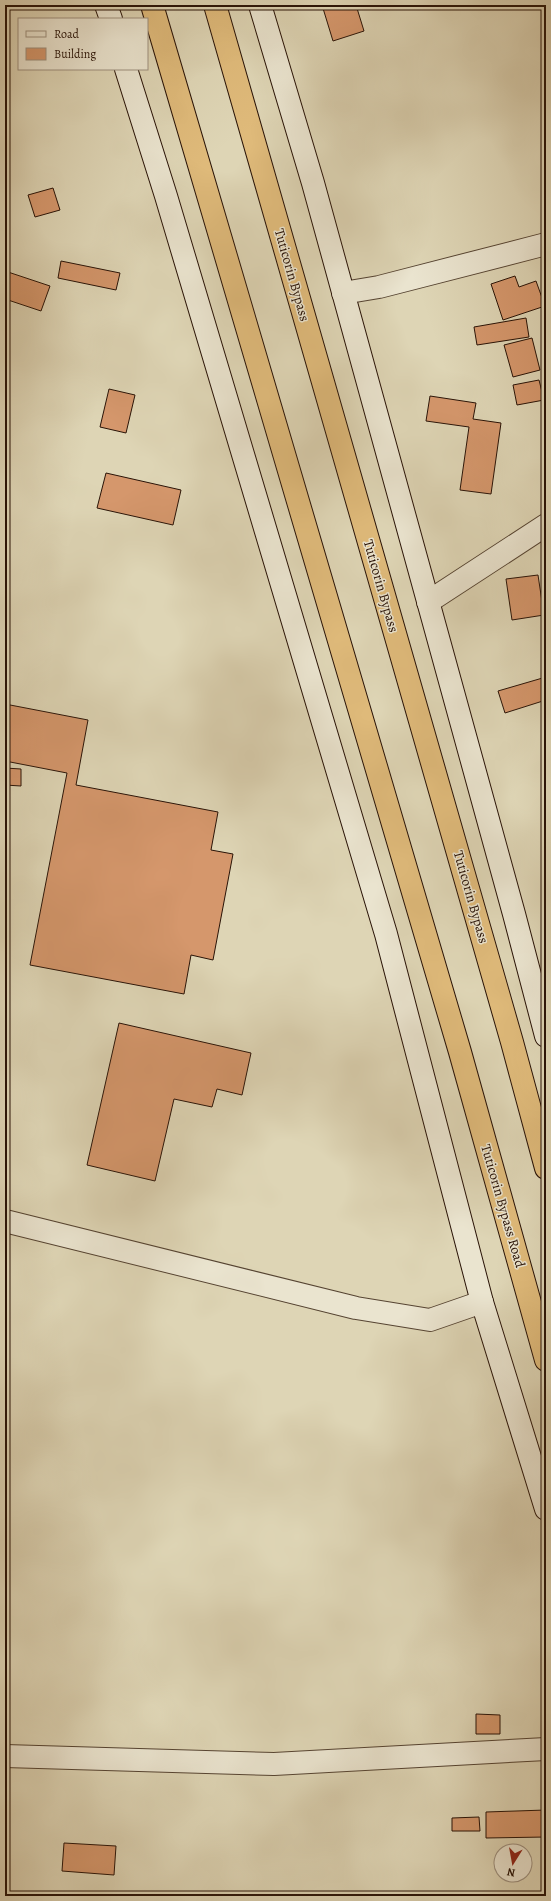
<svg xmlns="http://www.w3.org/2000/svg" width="551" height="1901" font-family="Alegreya,serif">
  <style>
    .building { fill: #d5976c; stroke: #291307 }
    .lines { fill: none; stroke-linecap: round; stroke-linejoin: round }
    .street-casing { stroke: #564432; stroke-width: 24 }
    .secondary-casing { stroke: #291307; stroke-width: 24 }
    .highway-casing { stroke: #291307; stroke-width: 24 }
    .street { stroke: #eae4cf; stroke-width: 22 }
    .secondary { stroke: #eae4cf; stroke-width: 22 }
    .highway { stroke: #dfba7a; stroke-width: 22 }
    .labels { text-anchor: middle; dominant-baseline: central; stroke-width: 3; stroke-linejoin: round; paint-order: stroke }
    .street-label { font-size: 14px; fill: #291307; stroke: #eae4cf }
  </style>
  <rect width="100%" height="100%" fill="#ded5b5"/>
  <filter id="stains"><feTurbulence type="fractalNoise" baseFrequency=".005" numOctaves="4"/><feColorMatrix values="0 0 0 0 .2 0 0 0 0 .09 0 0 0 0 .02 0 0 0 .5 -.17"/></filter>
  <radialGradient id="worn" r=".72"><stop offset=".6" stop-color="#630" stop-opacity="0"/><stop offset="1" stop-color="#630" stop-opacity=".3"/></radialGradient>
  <!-- building -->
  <g class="building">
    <polygon points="322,5 356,5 364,31 333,41"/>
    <polygon points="53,188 60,210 35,217 28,195"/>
    <polygon points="61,261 120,273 116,290 58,278"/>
    <polygon points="5,271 50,286 41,311 5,299"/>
    <polygon points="515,276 519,287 536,281 545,306 503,320 491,284"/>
    <polygon points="526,318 529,337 477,345 474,327"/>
    <polygon points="532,338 540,370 513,377 504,345"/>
    <polygon points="539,380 544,400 517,405 513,385"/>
    <polygon points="109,389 135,395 126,433 100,427"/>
    <polygon points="430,396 476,403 473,419 501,423 491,494 460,490 469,427 426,421"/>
    <polygon points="106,473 181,490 173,525 97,508"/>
    <polygon points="538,575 544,615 512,620 506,579"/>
    <polygon points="546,677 546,700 505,713 498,691"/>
    <polygon points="5,704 88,720 76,785 218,812 211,850 233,854 213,960 191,955 184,994 30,965 67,773 5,761"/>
    <polygon points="5,768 21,769 21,786 5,785"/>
    <polygon points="546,797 546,813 542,798"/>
    <polygon points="119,1023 251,1053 242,1095 217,1089 212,1107 174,1099 155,1181 87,1165"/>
    <polygon points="476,1714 500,1715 500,1734 476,1734"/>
    <polygon points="546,1810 546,1837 486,1838 486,1812"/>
    <polygon points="479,1817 480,1831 452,1831 452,1818"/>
    <polygon points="64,1843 116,1846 114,1875 62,1871"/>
  </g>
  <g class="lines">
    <defs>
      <g id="street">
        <polyline points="343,293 379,287 546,244"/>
        <polyline points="428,602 546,525"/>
        <polyline points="5,1221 356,1308 430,1320 482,1302"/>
        <polyline points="5,1756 274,1764 546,1749"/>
      </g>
      <g id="secondary">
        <polyline points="106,5 111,19"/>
        <polyline points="260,5 313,183 514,914 546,1036"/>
        <polyline points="126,69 166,196 386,934 482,1302 546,1509"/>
      </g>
      <g id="highway">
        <polyline points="152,5 460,1052 546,1360"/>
        <polyline points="215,5 512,1042 546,1168"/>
      </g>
    </defs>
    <!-- street casing -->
    <use href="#street" class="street-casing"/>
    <!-- secondary casing -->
    <use href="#secondary" class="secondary-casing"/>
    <!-- highway casing -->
    <use href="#highway" class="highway-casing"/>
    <!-- street -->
    <use href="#street" class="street"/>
    <!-- secondary -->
    <use href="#secondary" class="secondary"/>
    <!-- highway -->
    <use href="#highway" class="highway"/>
  </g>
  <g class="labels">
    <!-- street labels -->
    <g class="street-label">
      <text transform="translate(292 275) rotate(74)">Tuticorin Bypass</text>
      <text transform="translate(381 586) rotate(74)">Tuticorin Bypass</text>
      <text transform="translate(471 897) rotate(74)">Tuticorin Bypass</text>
      <text transform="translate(503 1206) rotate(74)">Tuticorin Bypass Road</text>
    </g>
  </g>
  <!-- margin -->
  <rect width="551" height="1901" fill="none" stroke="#ded5b5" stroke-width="20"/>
  <rect x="6" y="6" width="539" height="1889" fill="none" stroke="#291307" stroke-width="2"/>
  <rect x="10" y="10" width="531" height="1881" fill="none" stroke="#291307"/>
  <!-- legend -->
  <rect x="18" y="18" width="130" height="52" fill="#eae4cf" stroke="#9d907f"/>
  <rect x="26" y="31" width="20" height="6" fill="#eae4cf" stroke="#9d907f"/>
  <text x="54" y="38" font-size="12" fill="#291307">Road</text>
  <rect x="26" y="48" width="20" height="12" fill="#d5976c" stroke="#9d907f"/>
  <text x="54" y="58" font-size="12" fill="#291307">Building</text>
  <!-- north arrow -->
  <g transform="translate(513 1863) rotate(191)"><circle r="19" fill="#eae4cf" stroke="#9d907f"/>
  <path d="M0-3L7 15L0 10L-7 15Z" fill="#8f2418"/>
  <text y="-6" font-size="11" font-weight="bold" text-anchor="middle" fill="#291307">N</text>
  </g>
  <rect width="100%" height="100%" filter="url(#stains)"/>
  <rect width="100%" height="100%" fill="url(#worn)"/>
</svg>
